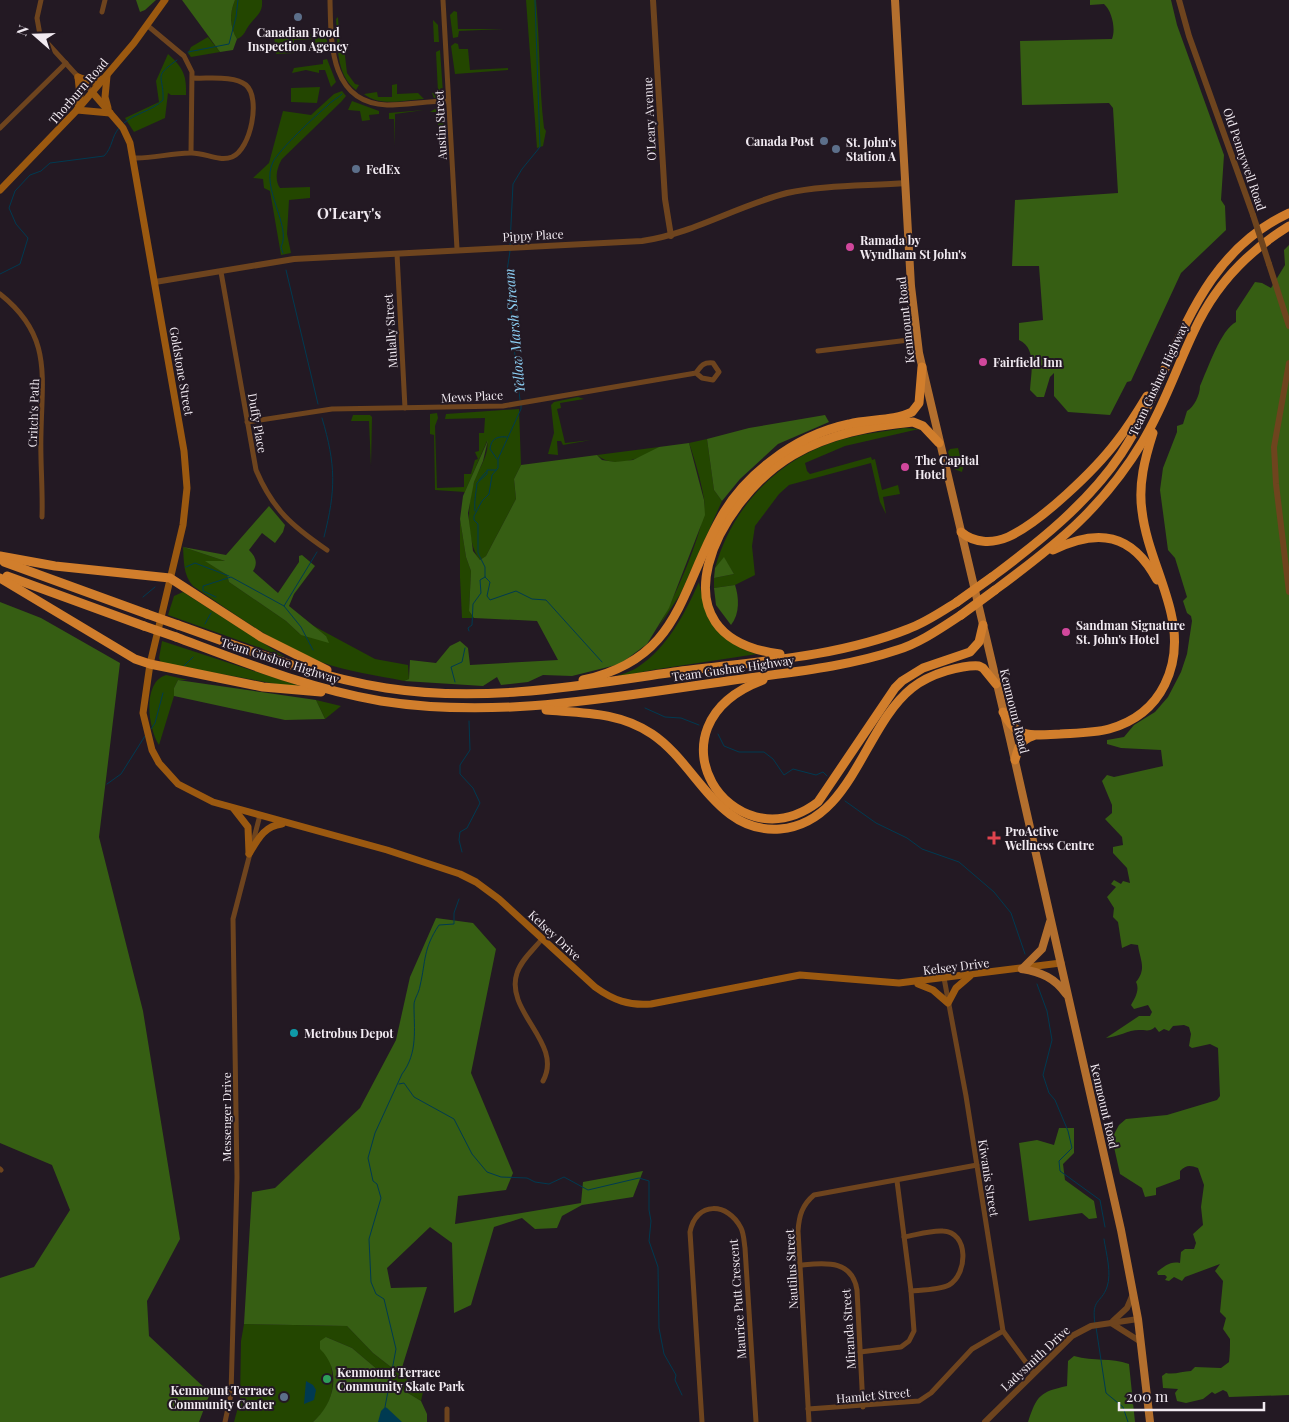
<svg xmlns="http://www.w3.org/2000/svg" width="1289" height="1422" font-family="'Playfair Display',serif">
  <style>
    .green { fill: #234600 }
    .forest { fill: #365e13 }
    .water { fill: #003a51 }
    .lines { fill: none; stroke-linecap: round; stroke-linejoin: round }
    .stream { stroke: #003a51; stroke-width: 1 }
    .minor { stroke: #6e441e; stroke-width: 5 }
    .tertiary { stroke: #6e441e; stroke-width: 6 }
    .secondary { stroke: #9b5910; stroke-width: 7 }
    .primary { stroke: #b36f2e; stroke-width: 8 }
    .motorway { stroke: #d17e2c; stroke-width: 9 }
    .tertiary-bridge { stroke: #6e441e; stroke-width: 6 }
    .motorway-bridge { stroke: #d17e2c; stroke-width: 9 }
    .service-dot { fill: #5c6f8a; stroke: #231923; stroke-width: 2 }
    .hotel-dot { fill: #d1479c; stroke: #231923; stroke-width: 2 }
    .health-dot { fill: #e0444e; stroke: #231923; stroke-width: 2 }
    .culture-dot { fill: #0f9aa8; stroke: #231923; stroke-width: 2 }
    .leisure-dot { fill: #2e9e5b; stroke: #231923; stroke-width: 2 }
    .labels { text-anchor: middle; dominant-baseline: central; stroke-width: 4; stroke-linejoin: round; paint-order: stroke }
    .poi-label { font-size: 12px; font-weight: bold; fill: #f1eaf1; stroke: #231923; text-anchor: start }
    .street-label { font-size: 12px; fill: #f1eaf1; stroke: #231923 }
    .water-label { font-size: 14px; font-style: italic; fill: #8ccff4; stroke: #231923 }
    .quarter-label { font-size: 15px; font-weight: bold; fill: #f1eaf1; stroke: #231923 }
  </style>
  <rect width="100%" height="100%" fill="#231923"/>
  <!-- green -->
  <g class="green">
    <path d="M 235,0 L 262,0 C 263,13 257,15 250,24 C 245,30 245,36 237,39 C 230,27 229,14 235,0 Z"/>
    <path d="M 526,0 L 536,0 C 540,43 539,85 544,128 L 546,131 L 543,146 L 537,148 Z"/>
    <polygon points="454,11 457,12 458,29 504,29 459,31 458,37 453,38 450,15"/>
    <path d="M 338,17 L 340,47 L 344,47 L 347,73 L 355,84 L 359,85 L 356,90 C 335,74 338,43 336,19 Z"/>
    <polygon points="433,20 438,25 439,42 434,42"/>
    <polygon points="302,33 324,37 327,40 328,51 316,48 315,39 294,40 294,53 276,54 274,35"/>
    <polygon points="208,37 220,52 191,57 188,53 191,47"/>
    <polygon points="455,43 458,44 459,49 468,49 470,70 508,68 508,70 455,74 451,46"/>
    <polygon points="440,50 443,93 440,97 434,98 432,93 438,92 436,52"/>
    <path d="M 168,54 C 183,67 187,76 186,95 L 171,95 L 168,93 L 165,118 L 134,132 L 125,118 L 159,102 L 156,81 Z"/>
    <polygon points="327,59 336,82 331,87 325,70 319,70 319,73 306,70 292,73 294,68 323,64 323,60"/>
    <path d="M 397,84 L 397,94 L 418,93 L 424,99 C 406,100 379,107 364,94 L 377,92 L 378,97 L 392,97 L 392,85 Z"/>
    <polygon points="320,87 317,103 291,102 291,88"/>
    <path d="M 342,91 L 346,96 L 341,102 L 282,159 C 277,167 274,180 280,188 L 310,187 L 310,198 L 289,200 L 287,234 L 291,253 L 281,255 L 270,191 L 264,188 L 263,179 L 253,178 L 269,163 L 283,111 L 311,115 L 334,94 Z"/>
    <polygon points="352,101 379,111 379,114 369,115 370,120 362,121 360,111 348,110"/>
    <polygon points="435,109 443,113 445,136 439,135 437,112 430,112"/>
    <polygon points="424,110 395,114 395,146 394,119 389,119 389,113"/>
    <polygon points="652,130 655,131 657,149 655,152 651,149 650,132"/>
    <polygon points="578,397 584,399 560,403 561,408 557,409 565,443 591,440 563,445 561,441 557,441 558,455 548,454 554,433 551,405 554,402"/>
    <path d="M 519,409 L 521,465 L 514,479 L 516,499 L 486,556 L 480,560 C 466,543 467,503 474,482 C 478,470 490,454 487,441 L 465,492 L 435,490 L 434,435 L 430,434 L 430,414 L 437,413 L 438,418 L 435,426 L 437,488 L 464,487 L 464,474 L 471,474 L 475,460 L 478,459 L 475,452 L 479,451 L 479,433 L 484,433 L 485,418 L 445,419 L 446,414 Z"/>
    <polygon points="353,415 370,415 372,417 371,466 369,421 351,421"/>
    <path d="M 904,428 L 919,429 L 845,446 L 805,463 L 807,471 L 810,474 L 871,457 L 872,460 L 875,459 L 882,490 L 898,485 L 900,494 L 883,497 L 886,514 L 880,502 L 871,463 L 789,485 L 779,494 L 755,526 L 752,546 L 755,575 L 735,585 L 714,588 L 714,578 L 734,574 L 724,558 L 715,568 C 732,507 778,458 840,440 C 860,434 882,432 904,428 Z"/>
    <path d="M 707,439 L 714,490 L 722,501 L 681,593 L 658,628 C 672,603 708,525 704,499 C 701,481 695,460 689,443 Z"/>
    <path d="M 659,447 C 642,458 615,470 597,455 Z"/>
    <polygon points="958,448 963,468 962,472 954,469 948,452 950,449"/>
    <polygon points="460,519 466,557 471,571 469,611 474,618 462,618 460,578"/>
    <path d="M 183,547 L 228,562 L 206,561 L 227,575 L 229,582 L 286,621 L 301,635 L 326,636 L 310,624 L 375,659 L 408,665 L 409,679 L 404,681 C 376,675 348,672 321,662 C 274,644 235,614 193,586 C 183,575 184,561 183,547 Z"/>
    <path d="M 699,582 C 705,615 720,645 757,654 L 652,670 L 613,678 C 621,674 631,672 638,667 C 668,647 685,613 699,582 Z"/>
    <polygon points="183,592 285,657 168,615 174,596"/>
    <polygon points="162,641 315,691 161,663 159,658"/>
    <path d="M 166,675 L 188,680 L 178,680 L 174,688 L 174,696 L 159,745 C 148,728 142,682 166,675 Z"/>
    <polygon points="316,700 341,706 325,719"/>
    <path d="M 244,1324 L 347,1326 L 373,1353 L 423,1392 L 421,1401 L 398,1387 L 352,1348 L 326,1337 C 331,1371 343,1396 313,1422 L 234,1422 L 240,1400 L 241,1341 Z"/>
  </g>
  <!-- forest -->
  <g class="forest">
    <polygon points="136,0 156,0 145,10 140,12"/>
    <path d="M 182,0 L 235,0 C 229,14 230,27 237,39 L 233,50 L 220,52 Z"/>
    <path d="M 1090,0 L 1171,0 L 1177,25 L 1224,155 L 1221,200 L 1225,206 L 1226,230 L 1181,273 L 1131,381 L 1127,382 L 1110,415 L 1068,412 L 1054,396 L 1054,373 L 1050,377 L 1044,397 L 1037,397 L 1030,390 C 1031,373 1037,348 1019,340 L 1019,323 L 1043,320 L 1039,266 L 1012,266 L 1015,200 L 1118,193 L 1113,108 L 1109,103 L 1022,105 L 1020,41 L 1112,39 C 1116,29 1112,11 1104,4 L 1090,5 Z"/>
    <path d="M 1289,245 L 1289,1395 L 1229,1397 L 1227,1392 L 1223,1390 L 1215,1394 L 1212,1392 L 1203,1399 L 1186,1403 L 1177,1401 L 1175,1393 L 1178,1389 L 1163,1388 L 1162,1376 L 1166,1373 C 1174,1375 1183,1371 1191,1371 L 1195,1367 L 1221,1368 L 1229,1362 C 1230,1354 1230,1346 1230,1339 L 1223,1329 L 1226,1318 L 1220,1312 L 1223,1281 L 1215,1271 L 1220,1264 L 1185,1277 L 1182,1281 L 1174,1277 L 1169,1281 L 1165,1280 L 1167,1277 L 1165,1275 L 1158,1275 L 1157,1272 C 1165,1266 1170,1261 1180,1263 L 1181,1252 L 1185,1249 L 1194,1249 L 1196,1243 L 1193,1234 L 1203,1225 L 1201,1207 L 1204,1185 L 1198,1168 C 1190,1165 1186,1165 1180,1171 L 1180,1179 L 1156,1188 L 1156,1195 L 1145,1197 L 1142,1188 L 1120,1174 L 1112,1138 L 1119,1125 L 1126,1119 L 1167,1115 L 1217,1100 L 1220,1096 L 1218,1048 L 1210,1044 L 1192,1048 L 1189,1046 L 1191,1034 L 1189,1027 L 1184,1025 L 1173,1026 L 1169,1031 L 1164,1029 L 1159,1032 L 1155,1027 C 1150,1032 1146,1030 1139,1030 C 1128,1030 1118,1037 1106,1038 L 1139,1016 L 1150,1016 L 1152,1012 L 1148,1005 L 1134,1009 L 1131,1005 C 1135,998 1140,990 1136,982 C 1147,969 1140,960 1138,945 L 1131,944 L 1122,948 L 1118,922 L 1113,917 L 1114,908 L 1107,897 L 1116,887 L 1111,884 L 1114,880 L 1121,884 L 1123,881 L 1130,883 L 1127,868 L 1113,853 L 1113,847 L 1123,845 L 1122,837 L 1105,819 L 1112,813 L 1112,805 L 1102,781 L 1107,775 L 1114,777 L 1163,766 L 1161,750 L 1121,748 L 1107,744 L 1107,740 L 1124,737 L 1134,725 L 1155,712 L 1168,697 L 1181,672 L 1187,654 L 1192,621 L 1191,616 L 1187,613 L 1183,601 L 1187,597 L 1175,558 L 1168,550 L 1160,490 L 1163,468 L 1177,432 L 1177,426 L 1183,424 L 1187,411 C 1194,407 1200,395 1200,386 C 1207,371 1221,329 1236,322 L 1236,311 L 1255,282 L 1262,283 L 1271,288 L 1285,265 L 1284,250 Z"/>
    <polygon points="825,415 829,422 778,444 740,479 722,501 714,490 707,439 749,428"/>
    <polygon points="488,440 483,461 474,482 468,513 473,551 480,560 486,556 516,499 514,479 521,465 597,455 602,460 615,462 633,460 659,447 689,443 704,500 705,515 669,608 647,644 620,664 572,676 543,675 528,682 501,685 497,677 483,686 404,681 409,679 410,660 436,663 450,646 460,641 468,648 470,665 558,660 537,621 474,618 469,611 471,571 466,557 460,519 463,496"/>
    <path d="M 269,506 L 285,525 L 283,532 L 275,543 L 262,533 L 249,550 C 256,557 258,563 253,571 L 278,593 L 299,562 L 299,556 L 302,555 L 315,566 L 294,594 L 289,606 L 326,636 L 329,643 L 301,635 L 286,621 L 229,582 L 227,575 L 205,561 L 225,561 L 183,547 L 226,555 Z"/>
    <polygon points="724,557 734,574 714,578 715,568"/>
    <path d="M 735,585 C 739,597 740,614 731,625 L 716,605 L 714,588 Z"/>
    <polygon points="0,602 41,618 120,663 99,837 143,1011 180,1239 147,1301 149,1336 210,1393 199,1422 0,1422 0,1278 34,1267 70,1210 52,1165 0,1143"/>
    <polygon points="178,680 316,700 325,719 285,720 174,696 174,688"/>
    <polygon points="436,918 473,923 496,949 471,1073 513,1173 506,1190 458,1196 455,1224 581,1203 583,1182 643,1171 633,1197 582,1205 562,1216 557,1228 535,1229 522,1218 494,1227 471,1305 454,1313 452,1243 430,1227 387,1268 391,1288 427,1287 400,1374 373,1353 347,1326 244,1324 252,1192 275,1188 360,1108 396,1040 410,977"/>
    <polygon points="1059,1128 1074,1128 1074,1153 1063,1164 1065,1180 1094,1201 1097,1218 1089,1219 1082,1213 1029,1221 1019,1143 1037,1140 1054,1145"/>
    <path d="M 326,1337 L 352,1348 L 398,1387 L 421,1401 L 427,1414 L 427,1422 L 313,1422 C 335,1403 342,1370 320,1349 L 320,1341 Z"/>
    <path d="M 1074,1356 C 1094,1362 1111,1357 1129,1364 L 1135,1422 L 1028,1422 C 1037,1395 1040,1392 1067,1386 L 1068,1361 Z"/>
  </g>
  <!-- water -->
  <g class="water">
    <polygon points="306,1381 313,1385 316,1390 314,1400 304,1404"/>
    <polygon points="385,1407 387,1408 402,1422 378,1422 381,1411"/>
  </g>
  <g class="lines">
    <!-- stream -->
    <g class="stream">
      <polyline points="188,52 229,44 236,17 238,0"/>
      <path d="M 124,123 C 135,113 152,111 163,100 C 164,74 152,78 177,60"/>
      <polyline points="510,245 513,184 522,169 540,147 535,0"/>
      <polyline points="510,251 507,271 514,301 511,311 512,329 520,400"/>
      <path d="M 283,253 L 281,247 C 292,226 260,188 273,162 C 279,150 315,116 327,106 C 331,101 337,99 342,94"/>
      <polyline points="286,270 318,404"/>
      <path d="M 0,274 L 20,264 L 28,238 L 16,224 L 9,208 L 15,191 L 30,175 L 41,171 L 50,163 L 104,156 C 113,147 111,137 119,128"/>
      <polyline points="521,404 521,409 498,459 498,468 492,475 489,494 482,501 474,516 474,520 478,524 478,553 485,567 485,577 490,582 487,596 490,600 516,591 532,599 546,600 602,662"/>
      <path d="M 322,418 C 336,465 336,490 324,537"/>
      <path d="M 497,459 L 490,449 C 491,438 498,436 507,437"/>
      <polyline points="479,480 486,472"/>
      <path d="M 475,511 C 474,499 476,495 477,483 L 487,474 L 487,470 L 496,470"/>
      <polyline points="186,567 195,563 229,576"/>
      <polyline points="143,597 155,587"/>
      <polyline points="216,597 203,591 203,586 231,577 284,606"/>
      <polyline points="205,624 211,613"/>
      <polyline points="469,631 468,628 472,625 473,604 481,593 480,580 485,577"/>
      <polyline points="313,650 301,627 284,606 317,552"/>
      <polyline points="183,667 193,657"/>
      <polyline points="455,682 451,667 462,662 465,648"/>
      <polyline points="645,708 665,717 681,718 699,725"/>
      <polyline points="151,729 155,723 163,693"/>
      <polyline points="718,734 724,746 739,752 764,752 773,759 784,775 793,769 816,775 823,772 827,776"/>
      <polyline points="107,784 121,774 145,736"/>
      <polyline points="845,801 876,823 907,838 922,849 959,862 994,892 1011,913 1025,954"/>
      <polyline points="462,852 459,840 460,832 467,828 480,803 473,788 460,774 460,765 470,750 469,721"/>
      <polyline points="1037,984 1047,1011 1052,1040 1043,1075 1049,1093 1055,1100 1068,1131 1072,1148 1059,1161 1060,1171 1100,1200 1105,1227"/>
      <polyline points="399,1084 404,1083 414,1097 454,1119 472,1154 487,1172 501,1177 527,1178 535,1182 549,1184 564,1177 588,1190 639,1178 649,1181 649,1210 651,1221 649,1241 658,1267 659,1328 664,1354 676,1375 675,1380 682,1395"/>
      <path d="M 1095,1324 C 1091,1298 1101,1304 1107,1287 C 1112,1273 1106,1253 1104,1239"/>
      <polyline points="1096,1327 1106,1393 1123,1407 1128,1422"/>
      <path d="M 385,1407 L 396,1349 L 384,1299 L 376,1294 L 371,1282 L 369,1239 L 381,1198 L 377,1184 L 373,1181 L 368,1158 L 375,1133 L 402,1074 C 418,1053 414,1029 414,1005 C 414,999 419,993 420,986 C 426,960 423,949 439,925 L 454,924 L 454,913 L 459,899"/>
    </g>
    <!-- minor -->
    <g class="minor">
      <polyline points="41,0 37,18 40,35 92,92"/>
      <path d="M 330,0 C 331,42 329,103 387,105 C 407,105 428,101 448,101"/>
      <polyline points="443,0 457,249"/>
      <polyline points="102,12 105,0"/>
      <polyline points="148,26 184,56 192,72 191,152"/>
      <polyline points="0,128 66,63"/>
      <path d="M 133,158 C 152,159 170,153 190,153 C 204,152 218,162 232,157 C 251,149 261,98 246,85 C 234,75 207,79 193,78"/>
      <polyline points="397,254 405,408"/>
      <path d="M 221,272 L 256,470 C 273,510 292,526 327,550"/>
      <path d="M 0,294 C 52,335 42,375 41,433 C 40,461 43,489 42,517"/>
      <polyline points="818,351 917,339"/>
      <path d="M 247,422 L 332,409 L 503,406 L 696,373 L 702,378 L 713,380 L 719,372 L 713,363 C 703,362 701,366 696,373"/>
      <path d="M 542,939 C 534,949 521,960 517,973 C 504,1012 564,1043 543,1081"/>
      <polyline points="944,978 966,1096 1003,1331 1033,1372"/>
      <polyline points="0,1169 1,1170"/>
      <path d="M 904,1237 C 916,1235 931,1230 943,1231 C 969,1232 968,1274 949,1285 C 939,1290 923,1290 911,1291"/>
      <path d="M 801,1265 C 825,1263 852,1259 857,1290 L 863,1407"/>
      <polyline points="860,1352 901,1347 909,1341 914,1331 911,1291 897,1181"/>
      <polyline points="447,1409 447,1422"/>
      <polyline points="808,1409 919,1401 931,1393 972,1349 1003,1331"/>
      <polyline points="225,1422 231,1394 237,1177 233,919 260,815"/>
      <path d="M 702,1422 L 690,1232 C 696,1201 728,1202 741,1228 C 744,1234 744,1242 745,1248 L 756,1422"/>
      <path d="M 809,1422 L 798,1231 C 799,1216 802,1205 814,1195 L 977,1165"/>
    </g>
    <!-- tertiary -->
    <g class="tertiary">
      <polyline points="653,0 665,199 671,236"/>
      <polyline points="1179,0 1189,36 1253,215"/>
      <polyline points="1269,264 1289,326"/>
      <path d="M 155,282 L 294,259 L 642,241 C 695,233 736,206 787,193 C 822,185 869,186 906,183"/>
      <polyline points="1289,363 1274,447 1276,484 1289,592"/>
      <polyline points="1113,1321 1127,1308 1133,1294"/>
      <polyline points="1111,1323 1141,1342"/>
      <polyline points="985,1422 1072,1336 1091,1326 1138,1319"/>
    </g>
    <!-- secondary -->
    <g class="secondary">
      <polyline points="107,76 105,97 108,108"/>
      <polyline points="78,77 93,82 102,79"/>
      <path d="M 92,92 L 123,128 L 130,143 L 184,451 L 187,488 L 183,525 L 150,664 L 143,713 L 152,750 L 159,763 L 178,784 L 213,802 L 387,850 L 460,874 L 476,882 L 499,899 L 595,987 C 613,1000 629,1006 651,1004 L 800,975 L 899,983 L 1061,963"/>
      <polyline points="78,108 80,96 78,77"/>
      <polyline points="77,110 110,113"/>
      <polyline points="0,190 77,110 134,43 165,0"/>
      <polyline points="234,809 248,827 249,853"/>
      <path d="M 249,854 C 258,839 264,826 282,824"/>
      <polyline points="918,984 933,990 948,1003 956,988 970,976"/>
    </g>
    <!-- primary -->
    <g class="primary">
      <polyline points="895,0 911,286 919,353 1010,739 1121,1230 1138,1319 1150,1422"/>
      <polyline points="1022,969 1042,949 1050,922"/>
      <path d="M 1022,969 C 1041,972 1055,978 1066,994"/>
    </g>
    <!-- motorway -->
    <g class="motorway">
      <path d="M 961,532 C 974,543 992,544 1008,537 C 1041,522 1095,470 1117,441 C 1128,427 1138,411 1147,396"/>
      <path d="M 1053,550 C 1098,528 1132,533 1157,580"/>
      <polyline points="0,556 55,566 170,578 261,637 327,670"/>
      <polyline points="4,562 147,614"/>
      <polyline points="7,576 144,626"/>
      <path d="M 992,577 C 1039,542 1088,503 1121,454 C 1176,371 1188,260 1289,213"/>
      <polyline points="0,578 135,659 150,664 263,687 321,692"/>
      <path d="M 995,590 C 1056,545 1103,508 1143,441 C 1166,403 1179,360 1199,321 C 1220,280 1250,250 1289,226"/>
      <path d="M 178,625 C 246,649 315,677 386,688 C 483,703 579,686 674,672 C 751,662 835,658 908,629 C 925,623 941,612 957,602"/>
      <path d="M 176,637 C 243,662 310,689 381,701 C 495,719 608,698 721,682 C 779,673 840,669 897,650 C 920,643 941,628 961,615"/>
      <path d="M 780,654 C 647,637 718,499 793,455 C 829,434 871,426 913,422 L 923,426 L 939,443"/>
      <path d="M 583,680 C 679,659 679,594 719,521 C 731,498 750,477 771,461 C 793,444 821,430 849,424 C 869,419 894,421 912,412 L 919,403 L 922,367"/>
      <path d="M 763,680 C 640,726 732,867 818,802 L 895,688 L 902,681 L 923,668 L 970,652 L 979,642 L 983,625"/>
      <path d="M 546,710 C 583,713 620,712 652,734 C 697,764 717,834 780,829 C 852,823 863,727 912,688 C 922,680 933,675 946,671 C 957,668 968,665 979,666 L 983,668 L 996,684"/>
      <path d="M 1003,712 C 1017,740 1033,735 1060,734 C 1076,733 1094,733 1109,729 C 1163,714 1183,664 1171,613 C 1163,578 1146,546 1142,511 C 1138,484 1145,458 1153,433"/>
      <path d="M 1015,760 C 1018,748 1020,740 1033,736"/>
    </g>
    <!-- tertiary-bridge -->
    <polyline class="tertiary-bridge" points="1253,215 1269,264"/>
    <!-- motorway-bridge -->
    <g class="motorway-bridge">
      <polyline points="957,602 992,577"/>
      <polyline points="147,614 178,625"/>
      <polyline points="961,615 995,590"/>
      <polyline points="144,626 176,637"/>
    </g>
  </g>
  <!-- markers -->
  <g class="service-dot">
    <circle cx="298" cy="17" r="5"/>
    <circle cx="824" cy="141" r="5"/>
    <circle cx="836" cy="149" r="5"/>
    <circle cx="356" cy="169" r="5"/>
    <circle cx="284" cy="1397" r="5"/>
  </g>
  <g class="hotel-dot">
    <circle cx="850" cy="247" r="5"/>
    <circle cx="983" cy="362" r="5"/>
    <circle cx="905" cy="467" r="5"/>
    <circle cx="1066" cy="632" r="5"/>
  </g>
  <path class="health-dot" d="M991.5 830.5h5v5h5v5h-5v5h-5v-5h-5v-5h5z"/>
  <circle class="culture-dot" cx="294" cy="1033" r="5"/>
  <circle class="leisure-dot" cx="327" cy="1379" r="5"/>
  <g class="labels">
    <!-- poi labels -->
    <g class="poi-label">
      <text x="298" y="32" text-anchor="middle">Canadian Food<tspan x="298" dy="14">Inspection Agency</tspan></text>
      <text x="814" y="141" text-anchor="end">Canada Post</text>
      <text x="846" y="142">St. John's<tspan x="846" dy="14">Station A</tspan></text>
      <text x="366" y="169">FedEx</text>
      <text x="860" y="240">Ramada by<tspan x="860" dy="14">Wyndham St John's</tspan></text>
      <text x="993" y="362">Fairfield Inn</text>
      <text x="915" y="460">The Capital<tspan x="915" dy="14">Hotel</tspan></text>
      <text x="1076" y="625">Sandman Signature<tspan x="1076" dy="14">St. John's Hotel</tspan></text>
      <text x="1005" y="831">ProActive<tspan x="1005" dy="14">Wellness Centre</tspan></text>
      <text x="304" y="1033">Metrobus Depot</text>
      <text x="337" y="1372">Kenmount Terrace<tspan x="337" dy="14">Community Skate Park</tspan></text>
      <text x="274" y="1390" text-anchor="end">Kenmount Terrace<tspan x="274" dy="14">Community Center</tspan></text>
    </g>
    <!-- street labels -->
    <g class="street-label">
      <text transform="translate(78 91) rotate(-49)">Thorburn Road</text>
      <text transform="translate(649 119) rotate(-93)">O'Leary Avenue</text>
      <text transform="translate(440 125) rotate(-93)">Austin Street</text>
      <text transform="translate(1245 159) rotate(71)">Old Pennywell Road</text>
      <text transform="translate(533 235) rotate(-3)">Pippy Place</text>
      <text transform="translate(905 320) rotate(-96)">Kenmount Road</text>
      <text transform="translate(390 331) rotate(-94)">Mulally Street</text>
      <text transform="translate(182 371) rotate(80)">Goldstone Street</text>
      <text transform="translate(1158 379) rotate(-65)">Team Gushue Highway</text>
      <text transform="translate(472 396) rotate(-3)">Mews Place</text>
      <text transform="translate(33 413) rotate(-88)">Critch's Path</text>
      <text transform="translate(258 423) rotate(80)">Duffy Place</text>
      <text transform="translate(280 660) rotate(18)">Team Gushue Highway</text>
      <text transform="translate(733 668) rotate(-8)">Team Gushue Highway</text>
      <text transform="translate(1015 711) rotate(76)">Kenmount Road</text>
      <text transform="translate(555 935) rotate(43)">Kelsey Drive</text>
      <text transform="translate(956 966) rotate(-7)">Kelsey Drive</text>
      <text transform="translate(1105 1106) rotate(77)">Kenmount Road</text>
      <text transform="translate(226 1117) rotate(-90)">Messenger Drive</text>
      <text transform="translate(989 1178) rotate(81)">Kiwanis Street</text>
      <text transform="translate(791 1269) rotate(-93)">Nautilus Street</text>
      <text transform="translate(737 1299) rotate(-94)">Maurice Putt Crescent</text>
      <text transform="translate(848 1329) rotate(-94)">Miranda Street</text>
      <text transform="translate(1035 1358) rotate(-43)">Ladysmith Drive</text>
      <text transform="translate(873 1395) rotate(-5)">Hamlet Street</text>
    </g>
    <!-- water labels -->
    <g class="water-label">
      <text transform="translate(514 331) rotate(-95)">Yellow Marsh Stream</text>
    </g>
    <!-- quarter labels -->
    <g class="quarter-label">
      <text x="349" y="213">O'Leary's</text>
    </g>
  </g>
  <!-- north arrow -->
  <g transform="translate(35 35) rotate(290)" stroke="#231923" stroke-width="4" paint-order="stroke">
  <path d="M0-4L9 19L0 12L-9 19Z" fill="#f1eaf1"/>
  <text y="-8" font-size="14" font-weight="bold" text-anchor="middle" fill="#f1eaf1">N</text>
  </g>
  <!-- scale -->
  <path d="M1119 1402v8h145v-8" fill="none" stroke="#f1eaf1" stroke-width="2.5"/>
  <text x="1126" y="1402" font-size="15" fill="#f1eaf1" stroke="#231923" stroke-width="4" paint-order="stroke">200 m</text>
</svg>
